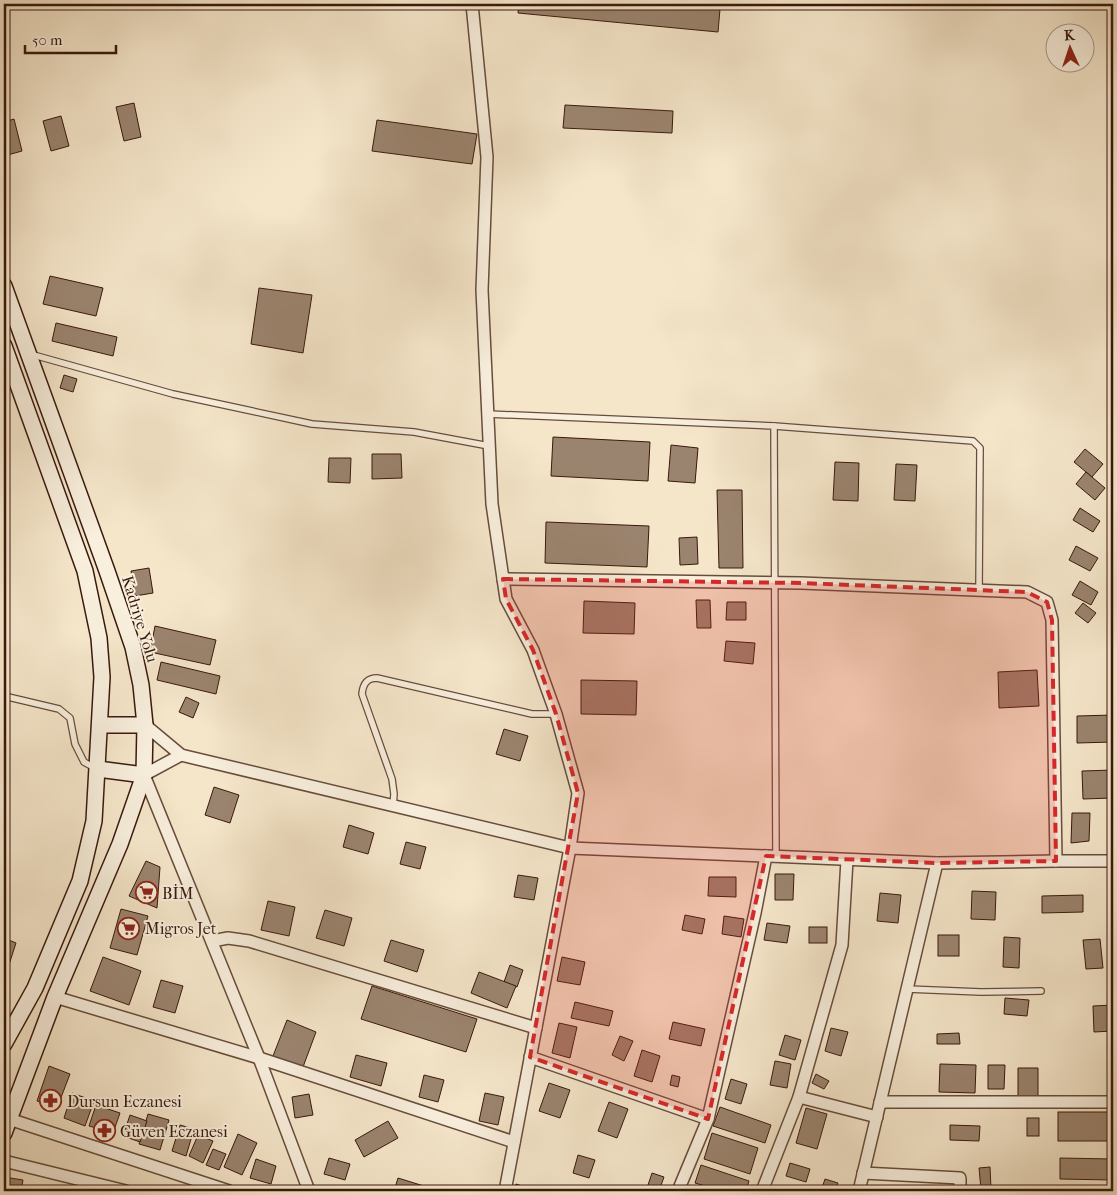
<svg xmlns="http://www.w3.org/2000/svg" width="1117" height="1195" font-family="'IM FELL French Canon',serif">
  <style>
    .building { fill: #9b846f; stroke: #39190d }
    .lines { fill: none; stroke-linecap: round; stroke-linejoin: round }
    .lane-casing { stroke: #684c3c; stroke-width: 8 }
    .street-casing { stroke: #684c3c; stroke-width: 14 }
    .secondary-casing { stroke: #39190d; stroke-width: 18 }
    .lane { stroke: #f8efdd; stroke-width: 5.5 }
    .street { stroke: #f8efdd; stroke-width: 11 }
    .secondary { stroke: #f8efdd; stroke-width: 15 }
    .marked { fill: #d62828; fill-opacity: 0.2; stroke: #d62828; stroke-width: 4; stroke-dasharray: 10 6; stroke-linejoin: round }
    .labels { text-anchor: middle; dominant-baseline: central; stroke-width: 4; stroke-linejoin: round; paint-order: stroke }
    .street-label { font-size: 16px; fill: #39190d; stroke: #f8efdd }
    .poi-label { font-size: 16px; fill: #39190d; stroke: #f8efdd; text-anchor: start }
  </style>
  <rect width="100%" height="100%" fill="#f5e6ca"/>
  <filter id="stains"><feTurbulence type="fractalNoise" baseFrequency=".004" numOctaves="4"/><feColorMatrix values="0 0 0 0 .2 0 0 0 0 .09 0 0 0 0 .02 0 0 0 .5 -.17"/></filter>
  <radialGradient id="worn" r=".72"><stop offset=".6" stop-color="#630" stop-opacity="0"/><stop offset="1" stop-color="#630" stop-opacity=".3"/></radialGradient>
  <!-- building -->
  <g class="building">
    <polygon points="519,4 667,4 720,9 718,32 518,13"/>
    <polygon points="134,103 141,137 124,141 116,107"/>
    <polygon points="565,105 673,111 672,133 563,128"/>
    <polygon points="61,116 69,146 51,151 43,121"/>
    <polygon points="14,119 22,151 4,156 4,122"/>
    <polygon points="377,120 477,134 472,164 372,151"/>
    <polygon points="50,276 103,288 96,316 43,304"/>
    <polygon points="259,288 312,295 303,353 251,344"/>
    <polygon points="56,323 117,337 113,356 52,341"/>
    <polygon points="64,375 77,379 73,392 60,388"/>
    <polygon points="553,437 650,442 648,481 551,476"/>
    <polygon points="671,445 698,448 695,483 668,481"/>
    <polygon points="1085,449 1103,464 1092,477 1074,462"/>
    <polygon points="372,454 401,454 402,478 372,479"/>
    <polygon points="329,458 351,458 350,483 328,482"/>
    <polygon points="835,462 859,463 858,501 833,500"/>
    <polygon points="896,464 917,465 915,501 894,500"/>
    <polygon points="1086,472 1105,488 1095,500 1076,484"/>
    <polygon points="717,490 742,490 743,568 719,568"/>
    <polygon points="1080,508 1100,521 1093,532 1073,520"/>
    <polygon points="546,522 649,526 647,567 545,563"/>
    <polygon points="697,537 698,564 680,565 679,538"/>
    <polygon points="1076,546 1098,558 1090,571 1069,560"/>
    <polygon points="149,568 153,593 135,596 131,571"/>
    <polygon points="1080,581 1098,592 1091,605 1072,595"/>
    <polygon points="696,600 710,600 711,628 697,628"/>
    <polygon points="584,601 635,603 634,634 583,633"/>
    <polygon points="727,602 746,602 746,620 726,620"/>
    <polygon points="1083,603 1096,613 1088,623 1075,613"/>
    <polygon points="155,626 216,640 210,665 150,652"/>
    <polygon points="726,641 755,643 753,664 724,661"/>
    <polygon points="161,662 220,676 216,694 157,680"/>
    <polygon points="1037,670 1039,706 999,708 998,672"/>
    <polygon points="581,680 637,681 636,715 581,714"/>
    <polygon points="186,697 199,703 193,718 179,712"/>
    <polygon points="1113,715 1113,742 1077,743 1077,716"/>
    <polygon points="504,729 528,736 520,761 496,754"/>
    <polygon points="1113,770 1113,798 1083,799 1082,771"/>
    <polygon points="214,787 239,795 230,823 205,815"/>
    <polygon points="1072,813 1090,813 1089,841 1071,843"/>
    <polygon points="349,825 374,833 368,854 343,847"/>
    <polygon points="406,842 426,847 420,869 400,864"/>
    <polygon points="146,861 160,867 157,908 129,896"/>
    <polygon points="775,874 794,874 793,900 775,900"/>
    <polygon points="518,875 538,878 534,900 514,897"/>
    <polygon points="709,877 736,877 736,897 708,896"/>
    <polygon points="972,891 996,892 995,920 971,919"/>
    <polygon points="880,893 901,895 898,923 877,921"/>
    <polygon points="1083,895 1083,912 1042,913 1042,896"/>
    <polygon points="268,901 295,907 289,936 261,930"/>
    <polygon points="121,909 148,916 137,955 110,948"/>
    <polygon points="325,910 352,918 344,946 316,938"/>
    <polygon points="685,915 705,919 702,934 682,930"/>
    <polygon points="724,916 744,919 741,937 722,934"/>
    <polygon points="767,923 790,926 787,943 764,940"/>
    <rect x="809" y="927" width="18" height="16"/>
    <rect x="938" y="935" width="21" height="21"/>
    <polygon points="1004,937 1020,938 1019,968 1003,967"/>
    <polygon points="4,938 16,943 5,977 4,976"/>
    <polygon points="1100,939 1103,968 1086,969 1083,940"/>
    <polygon points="391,940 424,950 417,972 384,961"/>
    <polygon points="103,957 141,971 129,1005 90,991"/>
    <polygon points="562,957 585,962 580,985 557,981"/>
    <polygon points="510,965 523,970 517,987 504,982"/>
    <polygon points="479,972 516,986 507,1008 471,993"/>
    <polygon points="161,980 183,986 175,1013 153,1007"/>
    <polygon points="372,986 477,1019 466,1052 361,1019"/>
    <polygon points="1005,998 1029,1000 1027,1016 1004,1014"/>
    <polygon points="575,1002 613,1011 609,1026 571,1018"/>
    <polygon points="1113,1005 1113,1031 1094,1032 1093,1006"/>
    <polygon points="287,1020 316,1032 303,1067 273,1056"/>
    <polygon points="673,1022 705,1029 701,1046 669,1039"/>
    <polygon points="559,1023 577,1027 570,1058 552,1053"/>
    <polygon points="831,1028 848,1032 841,1056 825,1051"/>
    <polygon points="959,1033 960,1044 937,1044 937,1034"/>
    <polygon points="785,1035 801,1040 795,1060 779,1055"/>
    <polygon points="620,1036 633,1041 624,1061 612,1055"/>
    <polygon points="642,1050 660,1056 652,1082 634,1076"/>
    <polygon points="356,1055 387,1063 381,1086 350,1077"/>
    <polygon points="775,1061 791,1064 787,1088 770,1085"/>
    <polygon points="940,1064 976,1065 975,1093 939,1092"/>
    <polygon points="988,1065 1005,1065 1004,1089 988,1089"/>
    <polygon points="49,1066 70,1074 57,1108 37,1101"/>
    <polygon points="1018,1068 1038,1068 1038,1097 1018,1096"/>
    <polygon points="816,1074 829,1081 824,1089 812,1083"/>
    <polygon points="424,1075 444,1080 438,1102 419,1097"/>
    <polygon points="672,1075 680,1077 678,1087 670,1085"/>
    <polygon points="731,1079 747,1084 741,1104 725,1099"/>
    <polygon points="549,1083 570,1090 560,1118 539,1111"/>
    <polygon points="72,1093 94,1101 85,1126 64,1118"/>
    <polygon points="485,1093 504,1097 498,1125 479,1121"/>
    <polygon points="309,1094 313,1115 295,1118 292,1097"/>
    <polygon points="609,1102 628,1109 617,1138 598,1131"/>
    <polygon points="96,1105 120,1113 113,1133 89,1126"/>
    <polygon points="720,1107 771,1125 765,1143 713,1126"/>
    <polygon points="806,1108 827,1114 817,1149 796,1143"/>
    <rect x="1058" y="1112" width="55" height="29"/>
    <polygon points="148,1114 169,1120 160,1150 139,1144"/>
    <polygon points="130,1115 147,1121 140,1142 123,1136"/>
    <rect x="1027" y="1118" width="12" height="18"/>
    <polygon points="388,1121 398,1138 364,1157 355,1140"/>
    <polygon points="180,1125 194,1129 186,1156 172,1151"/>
    <polygon points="950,1125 980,1126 979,1141 950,1140"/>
    <polygon points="712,1133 758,1148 750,1174 704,1159"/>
    <polygon points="238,1134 257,1143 242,1175 224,1167"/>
    <polygon points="198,1135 213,1141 203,1163 189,1156"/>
    <polygon points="213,1149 226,1154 219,1170 206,1165"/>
    <polygon points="578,1155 595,1160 589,1178 573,1173"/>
    <polygon points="329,1158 350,1164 345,1180 324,1174"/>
    <polygon points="1060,1158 1113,1159 1112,1180 1060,1179"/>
    <polygon points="256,1159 276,1166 271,1184 250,1178"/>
    <polygon points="790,1163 810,1169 806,1182 786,1176"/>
    <polygon points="701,1165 749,1181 746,1191 722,1191 695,1183"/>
    <polygon points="990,1167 991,1189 981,1189 979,1168"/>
    <polygon points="652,1173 664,1177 659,1191 647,1188"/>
    <polygon points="4,1177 23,1180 21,1191 4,1191"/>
    <polygon points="398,1178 427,1187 426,1191 394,1191"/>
    <polygon points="825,1179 838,1183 835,1191 821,1191"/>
    <polygon points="516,1184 538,1191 513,1191"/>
  </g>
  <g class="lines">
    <defs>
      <g id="lane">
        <polyline points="30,354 173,394 312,424 414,432 489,446"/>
        <polyline points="488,414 774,426 776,857"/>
        <polyline points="774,426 973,441 980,448 979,590"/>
        <polyline points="4,696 59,709 70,718 75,744 84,762 95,768"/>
        <path d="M 393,806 L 394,794 L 392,779 L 362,694 C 363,684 367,678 377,678 L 532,714 L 556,714"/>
        <polyline points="907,989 981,992 1041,991"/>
      </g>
      <g id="street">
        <polyline points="472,4 487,157 482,290 492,504 506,599 533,650 556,714 578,793 570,848 505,1191"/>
        <polyline points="503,579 801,583 1027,592 1047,602 1052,620 1056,861"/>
        <polyline points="145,725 181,755 570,848 937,863 1056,861 1113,861"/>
        <polyline points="181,755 144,775 259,1058 309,1191"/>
        <polyline points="212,941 228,938 249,941 536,1028"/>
        <polyline points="55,997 259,1058 514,1142"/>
        <polyline points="530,1057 708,1119"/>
        <polyline points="799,1097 877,1117"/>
        <polyline points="880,1102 1113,1102"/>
        <polyline points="9,1119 229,1191"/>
        <polyline points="4,1161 126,1191"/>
        <polyline points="863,1173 960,1178 960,1191"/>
        <polyline points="678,1191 708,1119 755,913 766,856"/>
        <polyline points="762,1191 799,1097 842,945 847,860"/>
        <polyline points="859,1191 937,863"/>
      </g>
      <g id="secondary">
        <polyline points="4,286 107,571 133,647 141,685 145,725 144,775 120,844 55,997 4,1133"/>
        <polyline points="4,346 85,571 99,638 102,677 94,821 80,881 35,988 4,1044"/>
        <polyline points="100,725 145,725"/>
        <polyline points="98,769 144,775"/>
      </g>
    </defs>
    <!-- lane casing -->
    <use href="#lane" class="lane-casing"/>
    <!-- street casing -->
    <use href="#street" class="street-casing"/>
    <!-- secondary casing -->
    <use href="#secondary" class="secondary-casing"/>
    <!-- lane -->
    <use href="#lane" class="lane"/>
    <!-- street -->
    <use href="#street" class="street"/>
    <!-- secondary -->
    <use href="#secondary" class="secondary"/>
  </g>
  <!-- marked area -->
  <path class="marked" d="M 503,579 L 801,583 L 1027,592 L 1047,602 L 1052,620 L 1056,861 L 937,863 L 766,856 L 708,1119 L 530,1057 L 578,793 L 556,714 L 533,650 L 506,599 Z"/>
  <!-- icons -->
  <defs>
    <symbol id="supermarket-ring" viewBox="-11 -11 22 22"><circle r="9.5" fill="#f8efdd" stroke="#8f2418" stroke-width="1.5"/><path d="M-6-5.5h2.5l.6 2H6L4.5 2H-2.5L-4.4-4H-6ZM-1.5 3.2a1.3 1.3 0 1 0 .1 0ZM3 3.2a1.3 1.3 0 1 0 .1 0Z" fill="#8f2418"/></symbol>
    <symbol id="pharmacy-ring" viewBox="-11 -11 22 22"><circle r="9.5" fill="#f8efdd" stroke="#8f2418" stroke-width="1.5"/><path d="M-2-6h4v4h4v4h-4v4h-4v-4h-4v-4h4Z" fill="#8f2418"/></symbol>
  </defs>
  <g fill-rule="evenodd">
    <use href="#supermarket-ring" x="134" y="880" width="25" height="25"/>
    <use href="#supermarket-ring" x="116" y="916" width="25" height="25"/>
    <use href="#pharmacy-ring" x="38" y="1088" width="25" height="25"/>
    <use href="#pharmacy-ring" x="92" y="1118" width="25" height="25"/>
  </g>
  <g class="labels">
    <!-- street labels -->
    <g class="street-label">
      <text transform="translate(140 619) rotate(73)">Kadriye Yolu</text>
    </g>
    <!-- poi labels -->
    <g class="poi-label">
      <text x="162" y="893">BİM</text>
      <text x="145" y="928">Migros Jet</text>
      <text x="67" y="1101">Dursun Eczanesi</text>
      <text x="120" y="1131">Güven Eczanesi</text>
    </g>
  </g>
  <!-- margin -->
  <rect width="1117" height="1195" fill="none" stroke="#f5e6ca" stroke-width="20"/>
  <rect x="5" y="5" width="1107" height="1185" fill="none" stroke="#39190d" stroke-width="2.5"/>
  <rect x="10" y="10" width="1097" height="1175" fill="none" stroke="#39190d"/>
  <!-- north arrow -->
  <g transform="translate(1070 48) rotate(357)"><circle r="24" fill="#f8efdd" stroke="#ac998a"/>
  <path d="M0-4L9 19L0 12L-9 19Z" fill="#8f2418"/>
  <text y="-8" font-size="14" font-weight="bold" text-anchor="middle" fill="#39190d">K</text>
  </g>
  <!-- scale -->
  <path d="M25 45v8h91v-8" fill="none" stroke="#39190d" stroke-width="2.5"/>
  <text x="32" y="45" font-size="15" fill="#39190d" stroke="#f8efdd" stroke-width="4" paint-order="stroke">50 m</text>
  <rect width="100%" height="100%" filter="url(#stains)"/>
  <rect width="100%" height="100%" fill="url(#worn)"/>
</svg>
